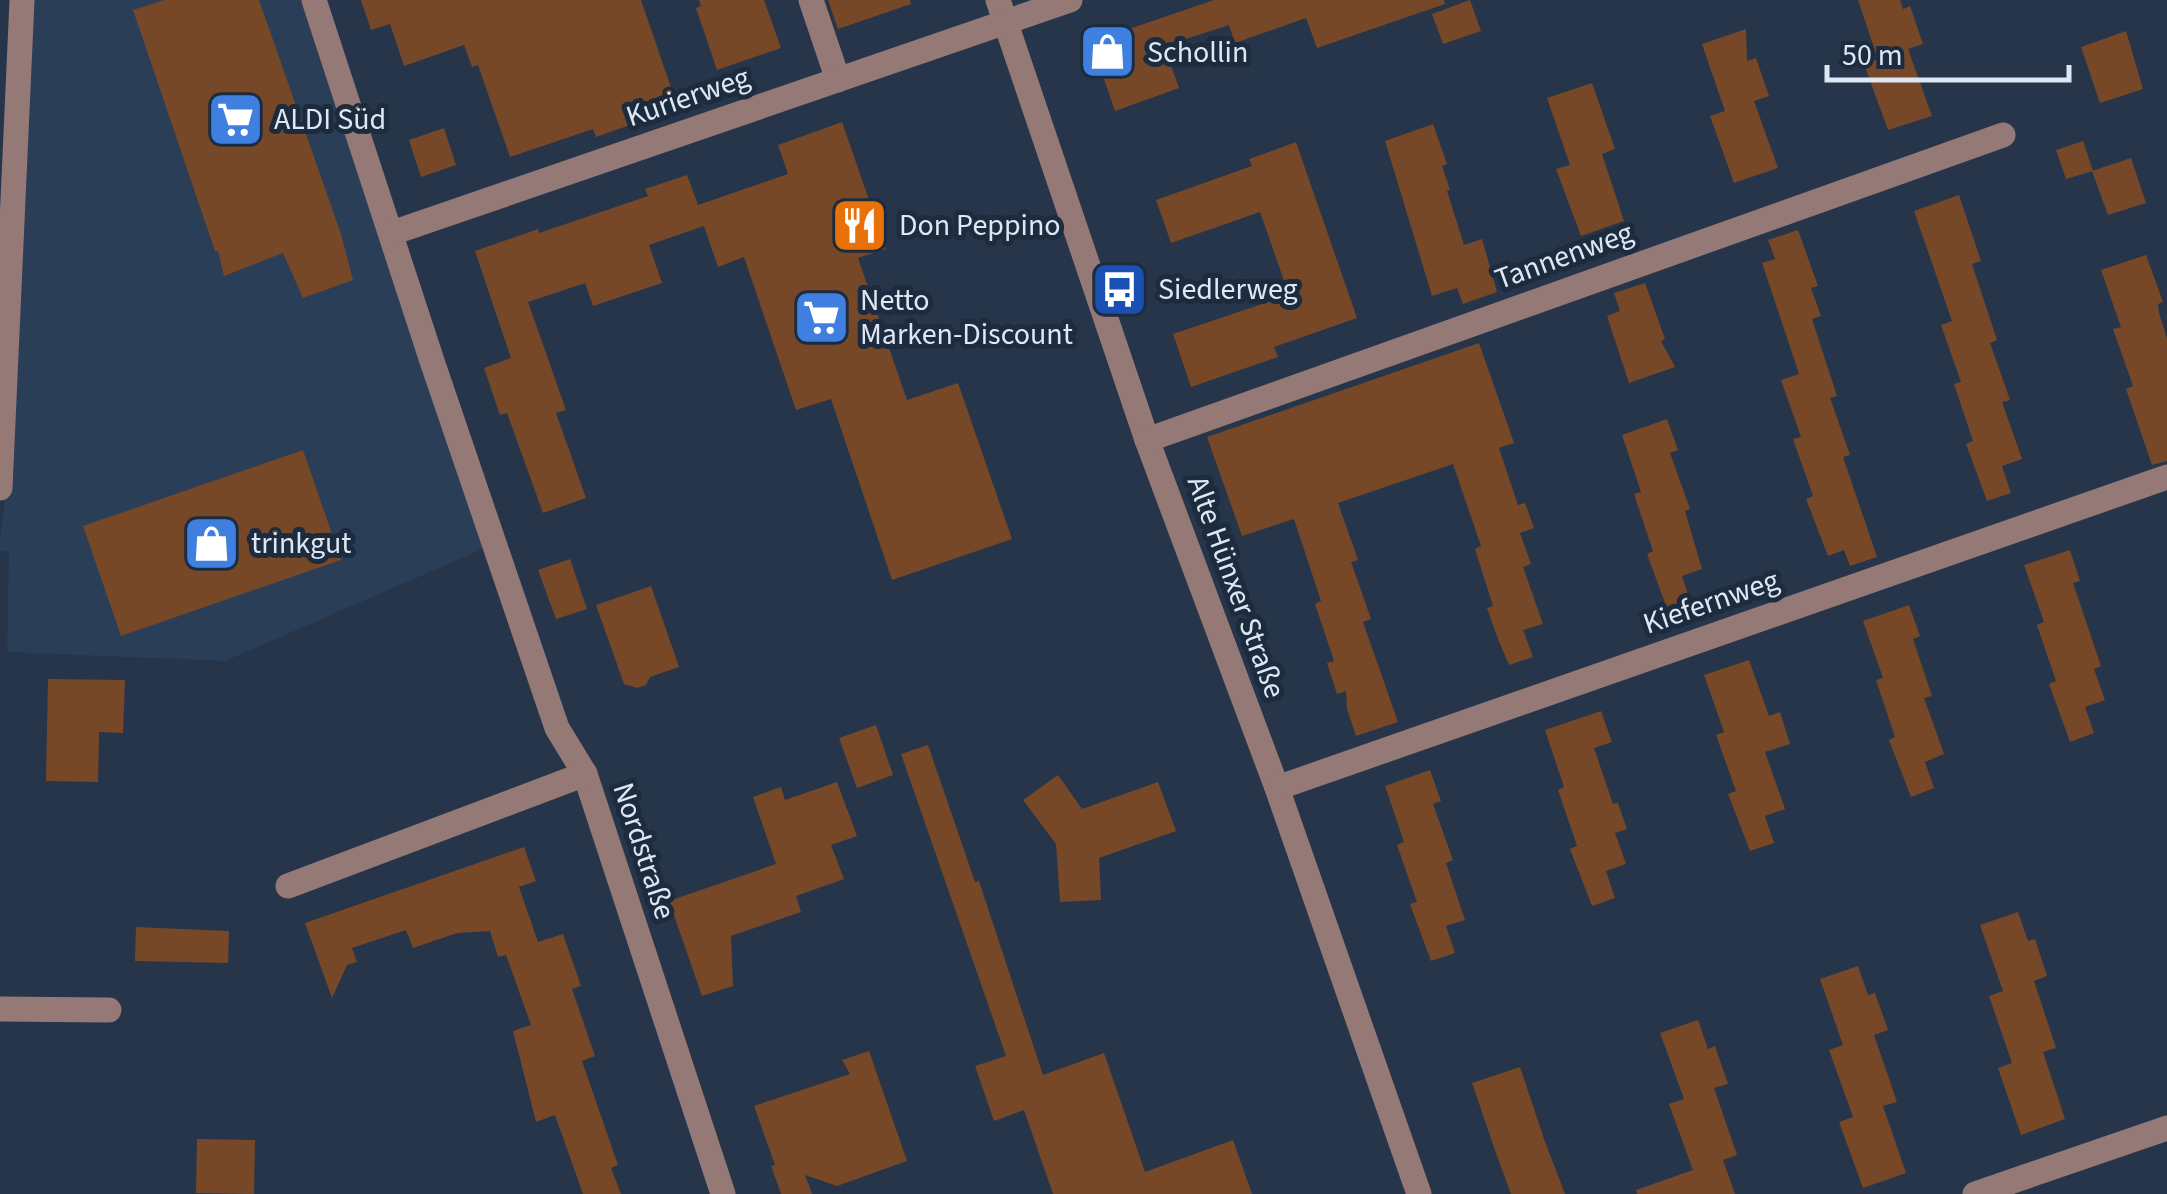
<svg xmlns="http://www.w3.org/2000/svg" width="2167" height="1194" font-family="'Source Sans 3',sans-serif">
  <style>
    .built { fill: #2a3e57 }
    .building { fill: #764828 }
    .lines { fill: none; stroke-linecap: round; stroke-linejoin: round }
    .minor { stroke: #957976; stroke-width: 25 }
    .labels { text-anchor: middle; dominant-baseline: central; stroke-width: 10; stroke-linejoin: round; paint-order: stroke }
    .poi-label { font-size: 30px; fill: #dee8f5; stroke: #1d2b3e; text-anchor: start }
    .street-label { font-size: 30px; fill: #dee8f5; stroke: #1d2b3e }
  </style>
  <rect width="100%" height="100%" fill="#263549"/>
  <!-- built -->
  <polygon class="built" points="28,0 306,0 487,547 225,661 7,652 9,552 0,550 0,539 6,489"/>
  <!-- building -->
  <g class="building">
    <polygon points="164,0 259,0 341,234 353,280 303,298 283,253 224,276 218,251 215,251 133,10"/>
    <polygon points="361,0 641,0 678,108 596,137 593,129 510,157 478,65 472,67 464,45 404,66 390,24 371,30"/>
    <polygon points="699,0 764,0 781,48 717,70 696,8 701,6"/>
    <polygon points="828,0 910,0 911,4 838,29"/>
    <polygon points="1214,0 1444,0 1445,4 1317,48 1306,18 1235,43 1229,25 1164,46 1179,88 1115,111 1091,42"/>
    <polygon points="1470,0 1481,31 1443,44 1432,14"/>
    <polygon points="1858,0 1900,0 1903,9 1910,6 1923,44 1908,49 1932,116 1888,130 1864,64 1878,59"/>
    <polygon points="1746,29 1747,61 1756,58 1769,96 1754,101 1778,168 1734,183 1710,116 1725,111 1702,44"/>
    <polygon points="2126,31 2143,89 2100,103 2081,47"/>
    <polygon points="1592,83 1615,149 1602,154 1624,221 1581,236 1556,169 1570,165 1547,98"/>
    <polygon points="842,122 886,249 858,258 907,400 958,383 1012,539 892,580 831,399 796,410 744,257 718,267 704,226 649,245 662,283 593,306 585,283 528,302 566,410 556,413 586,498 543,513 507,413 500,415 484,368 511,358 475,251 538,229 539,233 648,196 645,189 687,175 698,205 788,174 778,145"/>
    <polygon points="1433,124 1447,164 1442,166 1450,190 1447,191 1464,245 1482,239 1497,292 1463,304 1457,288 1432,296 1385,141"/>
    <polygon points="444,128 456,165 421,177 409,140"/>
    <polygon points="2083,141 2093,171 2066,179 2056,150"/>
    <polygon points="1296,142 1357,318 1274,347 1278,357 1191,387 1173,334 1289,295 1260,212 1171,243 1156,200 1252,166 1249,159"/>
    <polygon points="2131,158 2146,203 2108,215 2092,171"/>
    <polygon points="1959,195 1981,261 1972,264 1997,340 1990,343 2010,400 2002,402 2022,459 2002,466 2011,493 1987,501 1966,444 1973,441 1954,384 1961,382 1941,325 1952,321 1914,211"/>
    <polygon points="1798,230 1818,286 1811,288 1821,316 1812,319 1837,396 1830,398 1850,455 1843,457 1877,557 1850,566 1844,550 1828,556 1806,499 1813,496 1793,439 1801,437 1781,380 1799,374 1762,263 1775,259 1768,240"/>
    <polygon points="2146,255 2163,302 2158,304 2159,313 2167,338 2167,461 2152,465 2126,389 2133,386 2113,329 2121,327 2101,270"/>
    <polygon points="1645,283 1665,339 1661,341 1675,367 1629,383 1607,316 1620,311 1614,293"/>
    <polygon points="1479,343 1514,443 1499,448 1518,505 1525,503 1534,528 1520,533 1531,564 1523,567 1543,624 1523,630 1533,657 1509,665 1498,639 1487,608 1493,606 1475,549 1481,546 1453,464 1338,503 1358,560 1351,562 1371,619 1363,622 1398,722 1356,736 1347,709 1346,691 1337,694 1327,663 1334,661 1315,604 1321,601 1294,519 1242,536 1207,437"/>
    <polygon points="1667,419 1678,450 1670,453 1690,509 1685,511 1702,569 1682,576 1691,603 1668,611 1647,554 1653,551 1634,494 1641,492 1622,435"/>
    <polygon points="303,450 341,560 121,636 83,526"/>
    <polygon points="2070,550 2080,581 2073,583 2101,666 2094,669 2105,700 2085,707 2094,733 2070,742 2049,684 2056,681 2037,625 2044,622 2024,565"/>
    <polygon points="570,559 587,609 556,619 538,570"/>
    <polygon points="651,586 679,667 650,677 646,685 637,688 624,684 596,605"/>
    <polygon points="1909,605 1920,636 1913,639 1932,696 1924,698 1944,754 1925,762 1934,788 1911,797 1889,740 1895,737 1876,680 1883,678 1863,621"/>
    <polygon points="1749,660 1769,716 1780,712 1790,744 1765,752 1785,809 1765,816 1774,843 1750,851 1728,794 1736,791 1716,735 1724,732 1704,675"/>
    <polygon points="48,679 125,680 123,733 99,732 98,782 46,781"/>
    <polygon points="1601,711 1612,742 1594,748 1613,804 1618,803 1627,829 1615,833 1626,864 1606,871 1615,898 1592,906 1570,849 1577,846 1558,790 1564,787 1545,730"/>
    <polygon points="876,725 893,775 857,788 839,738"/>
    <polygon points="928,745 975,882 979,881 1043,1075 1104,1053 1145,1172 1233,1140 1252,1194 1053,1194 1024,1110 994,1121 975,1066 1006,1056 901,754"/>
    <polygon points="1430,770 1441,801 1433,804 1453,860 1446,863 1465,920 1446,926 1455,953 1431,961 1410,904 1417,902 1397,845 1404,842 1385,786"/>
    <polygon points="1058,775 1082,809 1158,782 1176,831 1099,858 1101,900 1060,902 1056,844 1023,800"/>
    <polygon points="837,782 857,836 831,845 844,879 796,896 801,912 731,936 733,986 702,996 669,901 776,864 753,797 781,787 785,800"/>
    <polygon points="524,847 536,881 519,887 538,942 563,934 581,986 572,989 595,1056 582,1061 618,1165 611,1168 621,1194 583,1194 555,1115 536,1122 513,1031 531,1025 506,955 498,957 490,931 457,933 413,948 406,930 352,948 357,962 347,965 332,998 305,923"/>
    <polygon points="2018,912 2028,941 2035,939 2047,976 2034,981 2056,1048 2043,1052 2065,1119 2021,1135 1998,1068 2012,1063 1989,996 2003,991 1980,925"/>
    <polygon points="136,927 229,931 228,963 135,961"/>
    <polygon points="1858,966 1868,995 1875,993 1888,1030 1874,1035 1897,1102 1883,1106 1906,1173 1863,1188 1839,1122 1853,1117 1829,1050 1843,1045 1820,979"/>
    <polygon points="1698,1020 1708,1049 1715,1046 1728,1084 1714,1088 1737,1155 1723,1160 1735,1194 1637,1194 1636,1190 1693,1170 1669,1104 1684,1099 1660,1033"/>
    <polygon points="869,1051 907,1161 837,1186 805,1175 812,1194 781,1194 771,1166 775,1165 754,1106 850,1074 842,1060"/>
    <polygon points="1520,1067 1544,1139 1565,1194 1511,1194 1497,1156 1472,1083"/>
    <polygon points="197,1139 255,1140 254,1194 196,1193"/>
  </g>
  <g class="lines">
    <!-- minor -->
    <g class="minor">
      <polyline points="314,0 432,361 557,728 585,774 723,1194"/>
      <polyline points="811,0 838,80"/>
      <polyline points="998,0 1147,440 1277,788 1419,1194"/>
      <polyline points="392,233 1070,0"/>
      <polyline points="1147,440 2003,135"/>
      <polyline points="0,488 22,0"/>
      <polyline points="1277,788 2167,477"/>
      <polyline points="288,886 585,774"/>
      <polyline points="0,1009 109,1010"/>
      <polyline points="1975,1194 2167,1128"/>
    </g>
  </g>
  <!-- icons -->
  <defs>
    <symbol id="shop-square" viewBox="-11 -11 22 22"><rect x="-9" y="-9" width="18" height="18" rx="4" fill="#3f7fe0" stroke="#1d2b3e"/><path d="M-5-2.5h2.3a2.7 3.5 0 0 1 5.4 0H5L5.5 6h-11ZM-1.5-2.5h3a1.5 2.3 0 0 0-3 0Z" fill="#fff"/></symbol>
    <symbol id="supermarket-square" viewBox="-11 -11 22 22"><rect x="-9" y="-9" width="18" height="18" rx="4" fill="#3f7fe0" stroke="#1d2b3e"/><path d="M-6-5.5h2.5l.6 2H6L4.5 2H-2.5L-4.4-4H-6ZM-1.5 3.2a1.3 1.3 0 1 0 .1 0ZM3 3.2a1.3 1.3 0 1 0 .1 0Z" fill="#fff"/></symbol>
    <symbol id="restaurant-square" viewBox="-11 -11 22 22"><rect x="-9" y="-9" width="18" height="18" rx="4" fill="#e8710a" stroke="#1d2b3e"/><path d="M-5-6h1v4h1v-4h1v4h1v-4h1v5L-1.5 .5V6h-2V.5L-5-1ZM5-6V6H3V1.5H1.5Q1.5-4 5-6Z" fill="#fff"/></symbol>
    <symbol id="bus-square" viewBox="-11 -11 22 22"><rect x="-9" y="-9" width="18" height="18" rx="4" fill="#1a4fb4" stroke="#1d2b3e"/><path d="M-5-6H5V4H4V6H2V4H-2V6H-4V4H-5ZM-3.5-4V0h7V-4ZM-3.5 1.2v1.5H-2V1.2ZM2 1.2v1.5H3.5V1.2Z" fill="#fff"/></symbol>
  </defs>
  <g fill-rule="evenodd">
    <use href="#shop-square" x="1076" y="20" width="63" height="63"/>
    <use href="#supermarket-square" x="204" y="88" width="63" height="63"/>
    <use href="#restaurant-square" x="828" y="194" width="63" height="63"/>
    <use href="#bus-square" x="1088" y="258" width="63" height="63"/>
    <use href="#supermarket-square" x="790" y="286" width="63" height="63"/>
    <use href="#shop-square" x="180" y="512" width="63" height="63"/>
  </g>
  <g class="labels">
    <!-- poi labels -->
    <g class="poi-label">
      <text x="1147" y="52">Schollin</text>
      <text x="274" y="119">ALDI Süd</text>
      <text x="899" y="225">Don Peppino</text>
      <text x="1158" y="289">Siedlerweg</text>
      <text x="860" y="300">Netto<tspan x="860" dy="34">Marken-Discount</tspan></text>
      <text x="251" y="543">trinkgut</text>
    </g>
    <!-- street labels -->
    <g class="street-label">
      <text transform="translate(688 97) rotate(-19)">Kurierweg</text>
      <text transform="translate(1564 256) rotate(-20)">Tannenweg</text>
      <text transform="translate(1236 587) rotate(70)">Alte Hünxer Straße</text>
      <text transform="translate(1711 602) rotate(-19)">Kiefernweg</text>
      <text transform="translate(644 851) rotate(72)">Nordstraße</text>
    </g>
  </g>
  <!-- scale -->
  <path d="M1827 65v15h242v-15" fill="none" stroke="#dee8f5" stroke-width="5"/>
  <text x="1842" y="65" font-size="30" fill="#dee8f5" stroke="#1d2b3e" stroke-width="8" paint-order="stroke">50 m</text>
</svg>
